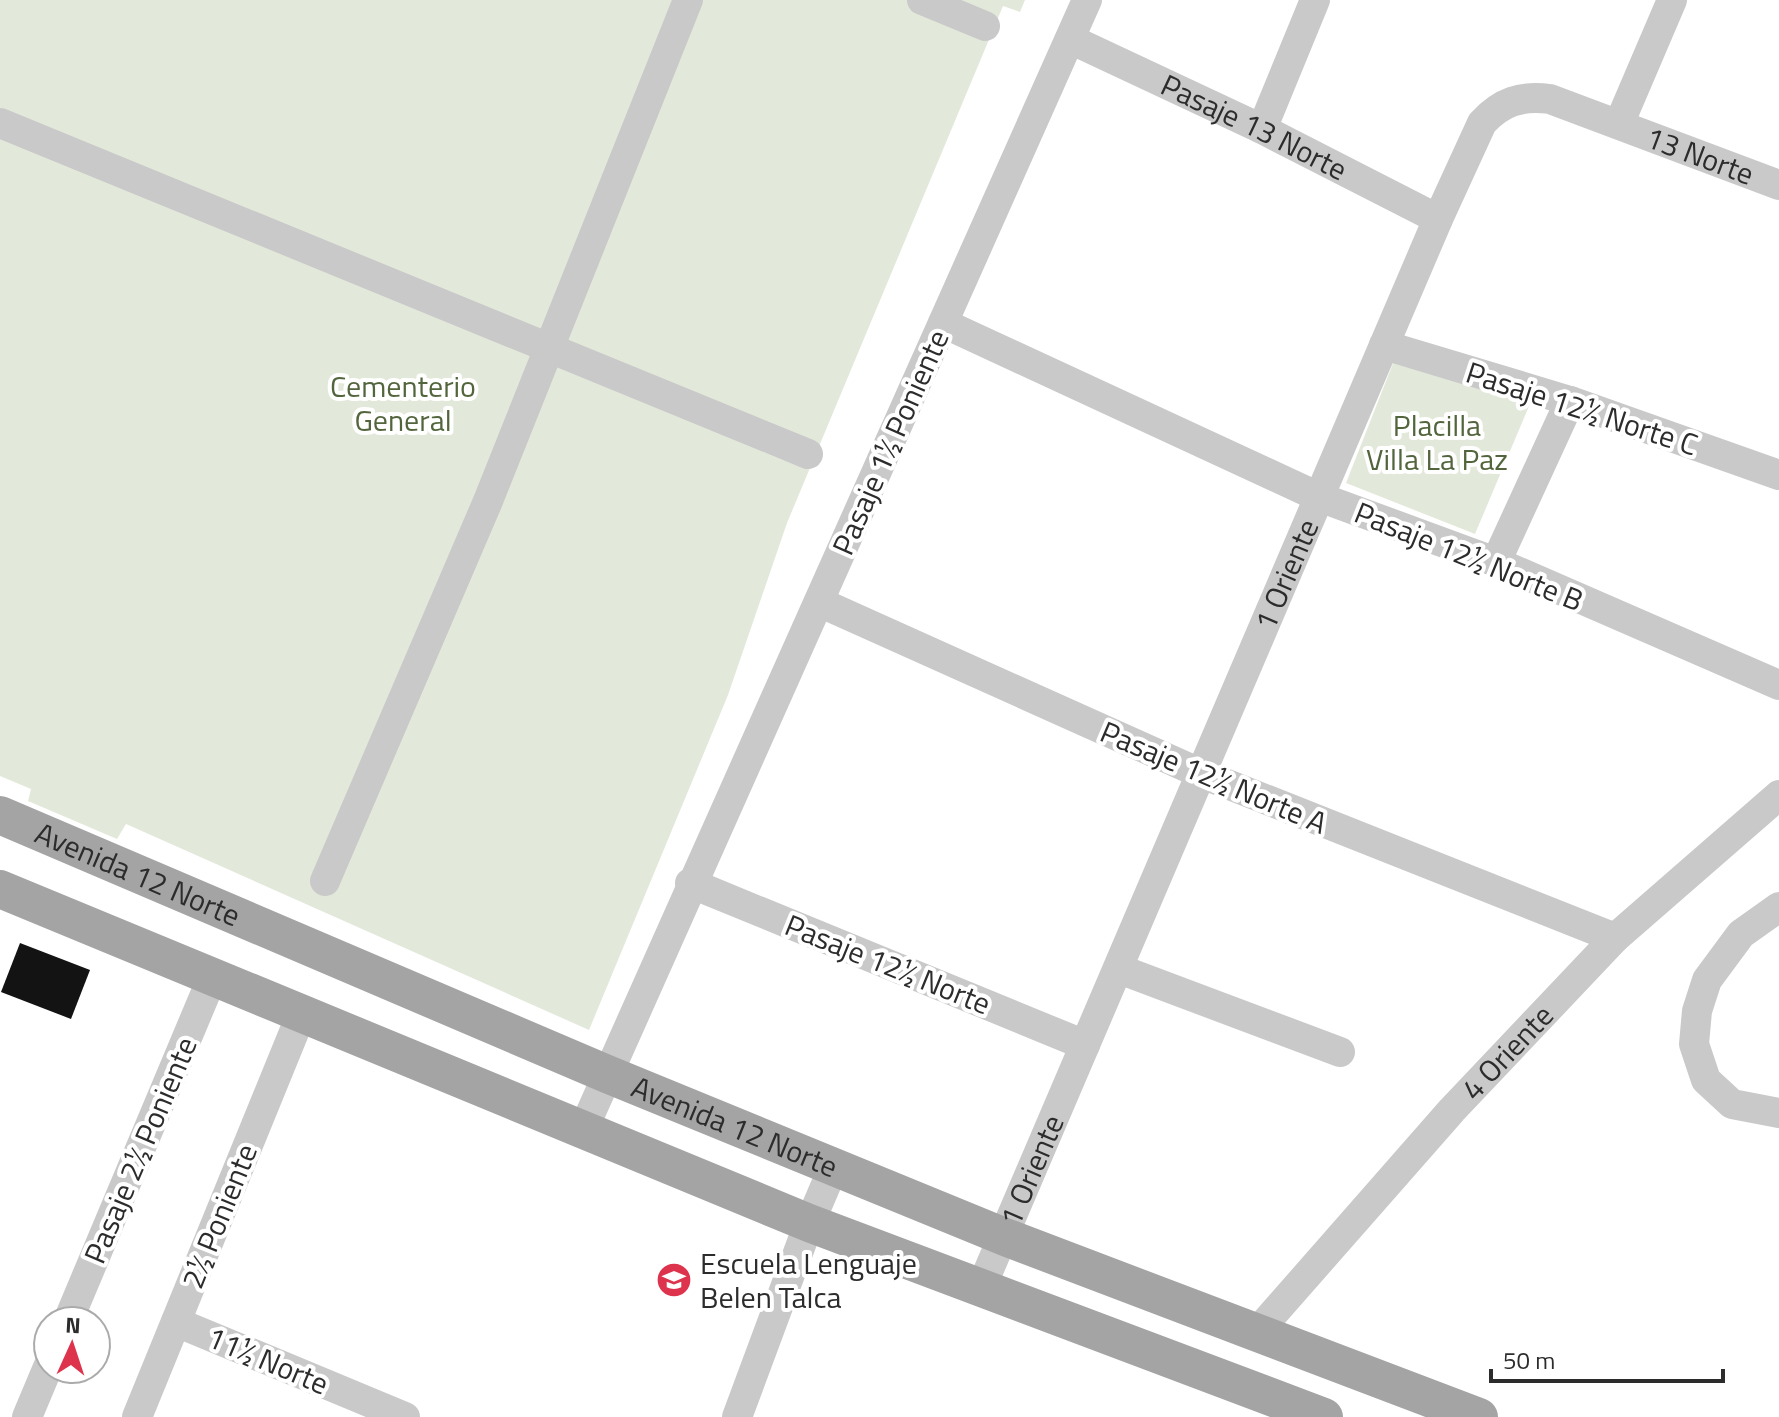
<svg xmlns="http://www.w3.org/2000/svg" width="1779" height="1417" font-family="'Titillium Web',sans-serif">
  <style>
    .green { fill: #e3e9da }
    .building { fill: #131313 }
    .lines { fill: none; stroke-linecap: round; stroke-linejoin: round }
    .minor { stroke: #c9c9c9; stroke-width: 30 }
    .major { stroke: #a4a4a4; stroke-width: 38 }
    .labels { text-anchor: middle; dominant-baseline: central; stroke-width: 8; stroke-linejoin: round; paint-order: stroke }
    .street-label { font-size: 30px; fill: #2c2c2c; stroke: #fff }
    .park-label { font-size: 30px; fill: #52653c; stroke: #fff }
    .poi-label { font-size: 30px; fill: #2c2c2c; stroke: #fff; text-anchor: start }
  </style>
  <rect width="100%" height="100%" fill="#fff"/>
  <!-- green -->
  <g class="green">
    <polygon points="0,0 1025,0 1020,12 1003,6 787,523 728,695 589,1030 126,824 117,839 28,801 31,789 0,776"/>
    <polygon points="1399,348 1532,399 1475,534 1346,483"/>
  </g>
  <!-- building -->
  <polygon class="building" points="20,943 90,970 71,1019 1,992"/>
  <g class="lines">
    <!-- minor -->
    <g class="minor">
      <polyline points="922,0 985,26"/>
      <path id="s1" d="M 1070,39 L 1262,129 L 1438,219"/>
      <polyline points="0,123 808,454"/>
      <polyline points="1619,124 1672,0"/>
      <polyline points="1262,129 1315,0"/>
      <polyline points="943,323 1319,497 1496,562 1779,685"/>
      <polyline points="1384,345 1570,401 1779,475"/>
      <polyline points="1496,562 1570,401"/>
      <polyline points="819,602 1202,774 1615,938"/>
      <polyline points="325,881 488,501 688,0"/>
      <polyline points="690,883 1085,1045"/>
      <polyline points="1779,907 1741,934 1707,980 1697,1011 1694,1044 1706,1080 1732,1104 1779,1113"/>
      <polyline points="1119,969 1340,1052"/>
      <polyline points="583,1130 1087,0"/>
      <path id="s2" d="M 981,1288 L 1438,219 L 1482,123 C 1501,102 1521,95 1550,99 L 1779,185"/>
      <polyline points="68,1321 212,978"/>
      <polyline points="176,1322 405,1417"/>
      <path id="s3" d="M 1258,1331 L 1452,1110 L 1615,938 L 1779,795"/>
      <polyline points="27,1417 48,1367"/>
      <polyline points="137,1417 301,1015"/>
      <polyline points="737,1417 805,1234 834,1166"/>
    </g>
    <!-- major -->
    <g class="major">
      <path id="s4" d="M 0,815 L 607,1074 L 1005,1237 L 1479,1417"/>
      <polyline points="0,889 809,1223 1324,1417"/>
    </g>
  </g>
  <!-- icons -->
  <defs>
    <symbol id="school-disc" viewBox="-11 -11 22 22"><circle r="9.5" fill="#de334c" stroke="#fff"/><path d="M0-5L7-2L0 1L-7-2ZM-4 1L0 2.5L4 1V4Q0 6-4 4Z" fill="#fff"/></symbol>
  </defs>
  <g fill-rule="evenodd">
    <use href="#school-disc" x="654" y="1260" width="40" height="40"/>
  </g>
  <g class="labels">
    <!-- street labels -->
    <g class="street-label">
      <text stroke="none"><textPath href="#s1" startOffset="204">Pasaje 13 Norte</textPath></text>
      <text stroke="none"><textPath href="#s2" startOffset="1504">13 Norte</textPath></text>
      <text transform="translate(1582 408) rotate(18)">Pasaje 12½ Norte C</text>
      <text transform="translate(890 442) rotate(-66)">Pasaje 1½ Poniente</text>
      <text transform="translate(1469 556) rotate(22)">Pasaje 12½ Norte B</text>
      <text stroke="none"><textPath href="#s2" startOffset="776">1 Oriente</textPath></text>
      <text transform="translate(1214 777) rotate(23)">Pasaje 12½ Norte A</text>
      <text stroke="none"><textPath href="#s4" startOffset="150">Avenida 12 Norte</textPath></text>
      <text transform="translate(888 964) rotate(22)">Pasaje 12½ Norte</text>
      <text stroke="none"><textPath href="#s3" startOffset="374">4 Oriente</textPath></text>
      <text stroke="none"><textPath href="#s4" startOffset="798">Avenida 12 Norte</textPath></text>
      <text transform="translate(140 1150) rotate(-67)">Pasaje 2½ Poniente</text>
      <text stroke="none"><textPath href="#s2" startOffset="128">1 Oriente</textPath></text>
      <text transform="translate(219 1216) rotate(-68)">2½ Poniente</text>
      <text transform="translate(268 1360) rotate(23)">11½ Norte</text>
    </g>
    <!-- park labels -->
    <g class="park-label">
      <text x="403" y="386">Cementerio<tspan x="403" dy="34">General</tspan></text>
      <text x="1437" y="425">Placilla<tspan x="1437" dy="34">Villa La Paz</tspan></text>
    </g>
    <!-- poi labels -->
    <g class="poi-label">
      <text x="700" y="1263">Escuela Lenguaje<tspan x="700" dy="34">Belen Talca</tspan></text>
    </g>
  </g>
  <!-- north arrow -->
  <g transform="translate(72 1345) rotate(3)"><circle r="38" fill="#ffffff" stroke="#ababab" stroke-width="2"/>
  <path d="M0-6L14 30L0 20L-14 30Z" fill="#de334c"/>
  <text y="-12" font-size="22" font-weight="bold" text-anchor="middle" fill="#2c2c2c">N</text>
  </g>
  <!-- scale -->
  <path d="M1491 1369v12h232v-12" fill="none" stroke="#2c2c2c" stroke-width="4"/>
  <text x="1503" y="1369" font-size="24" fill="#2c2c2c" stroke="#ffffff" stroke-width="6" paint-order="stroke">50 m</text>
</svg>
